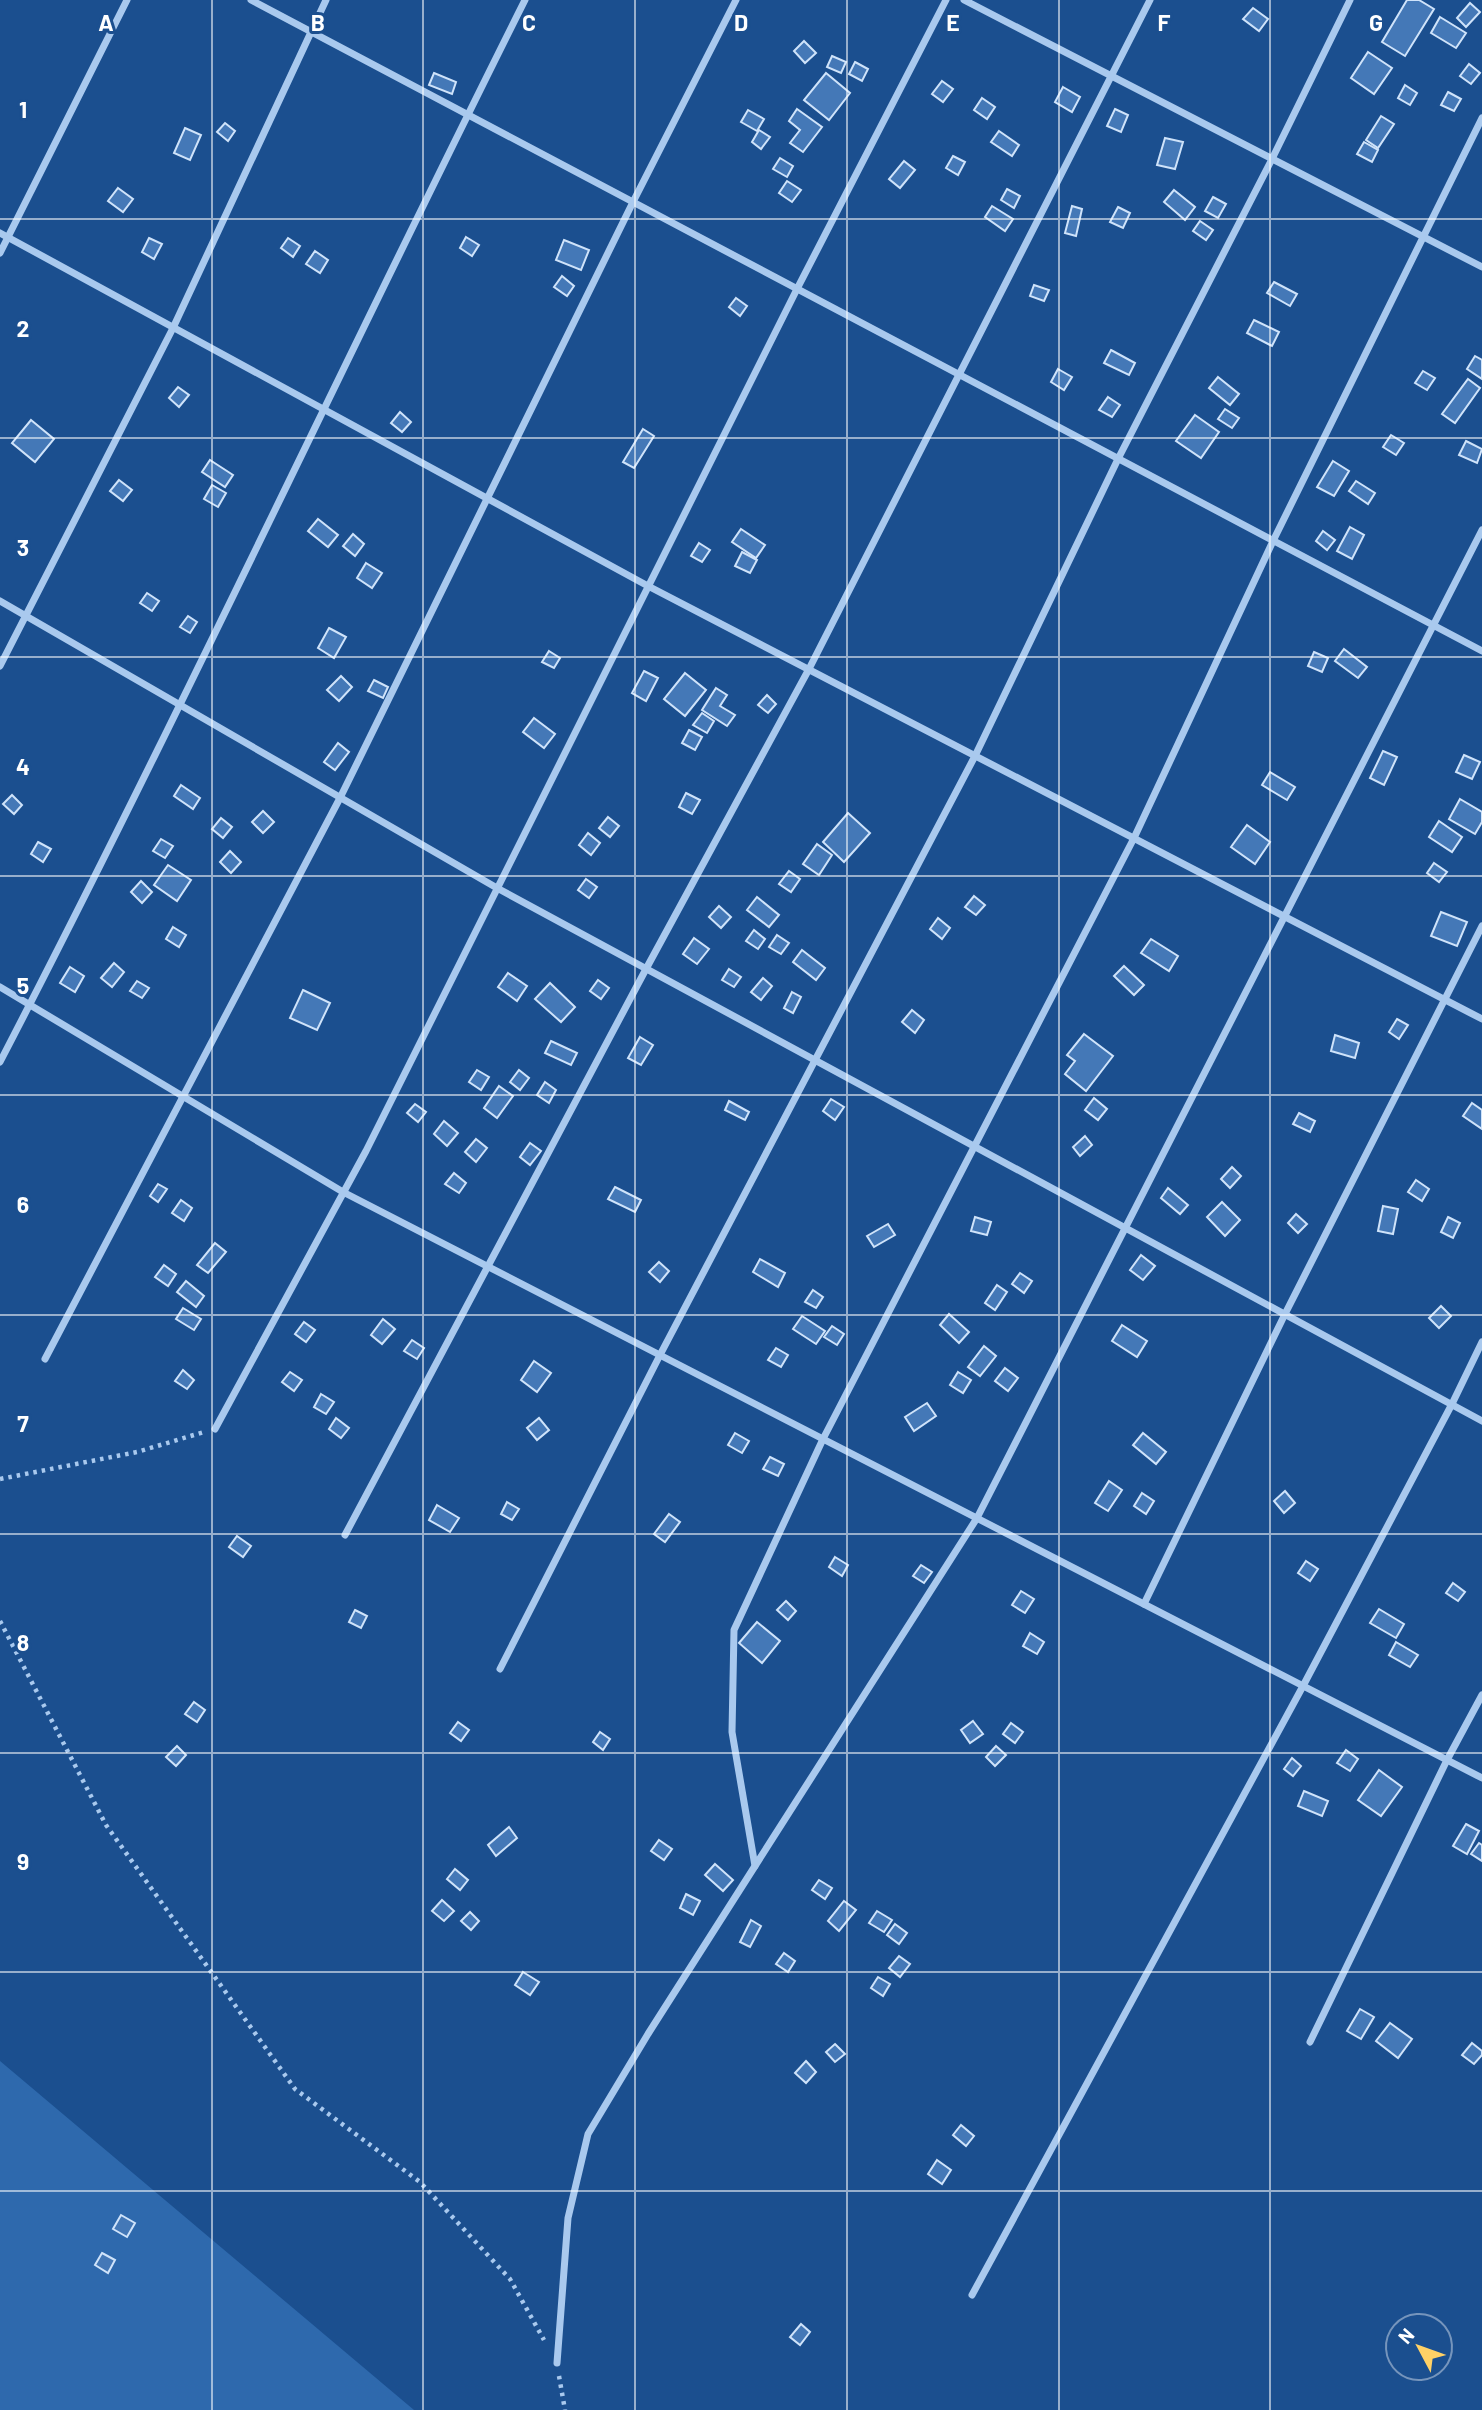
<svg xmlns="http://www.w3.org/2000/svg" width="1482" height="2410" font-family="Barlow,sans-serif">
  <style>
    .green { fill: #2e69ad }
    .building { fill: #4478b7; stroke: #cfe3fa; stroke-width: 2 }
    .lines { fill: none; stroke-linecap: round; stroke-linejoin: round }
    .path { stroke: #a9c9ee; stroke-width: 4.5; stroke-dasharray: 3.5 5; stroke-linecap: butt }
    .street { stroke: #a9c9ee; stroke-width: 7 }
    .grid { fill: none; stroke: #fff; stroke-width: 2; stroke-opacity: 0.55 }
    .grid-label { font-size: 23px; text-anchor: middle; font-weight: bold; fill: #fff; stroke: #1b4f8f; stroke-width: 6; stroke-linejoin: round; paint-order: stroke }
  </style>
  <rect width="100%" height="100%" fill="#1b4f8f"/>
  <!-- green -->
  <polygon class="green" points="0,2061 414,2410 0,2410"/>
  <!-- building -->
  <g class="building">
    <polygon points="1407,0 1419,0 1434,9 1405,56 1382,42"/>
    <polygon points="1470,3 1480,12 1466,27 1457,18"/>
    <polygon points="1253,8 1268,19 1259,31 1243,19"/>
    <polygon points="1440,17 1466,33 1456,48 1431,33"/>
    <polygon points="804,41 816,53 805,63 794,51"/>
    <polygon points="1368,52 1392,68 1374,94 1351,78"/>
    <polygon points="832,56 846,62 841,73 827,67"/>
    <polygon points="855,62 868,69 862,81 849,74"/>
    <polygon points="1469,64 1480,73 1471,84 1460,76"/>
    <polygon points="434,73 456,82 452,94 429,85"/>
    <polygon points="826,73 850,93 829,120 804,100"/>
    <polygon points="942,81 953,89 943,102 932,94"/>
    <polygon points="1405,85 1417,93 1410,105 1398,98"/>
    <polygon points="1063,87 1080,97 1072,112 1055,102"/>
    <polygon points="1448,92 1461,99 1454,111 1441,105"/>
    <polygon points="982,98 995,107 987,119 974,110"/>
    <polygon points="797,109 822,127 803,152 790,143 800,130 789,121"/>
    <polygon points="1115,109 1128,115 1121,132 1107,126"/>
    <polygon points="748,110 764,119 757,131 741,122"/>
    <polygon points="1381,116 1394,124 1378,148 1366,140"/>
    <polygon points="225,123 235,131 228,141 217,132"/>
    <polygon points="185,128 201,135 190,160 174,153"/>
    <polygon points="759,130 770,137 761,149 752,142"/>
    <polygon points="999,131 1019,145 1012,156 991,142"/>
    <polygon points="1165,138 1183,142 1175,169 1157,165"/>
    <polygon points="1364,142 1378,150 1372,162 1357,154"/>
    <polygon points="953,156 965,162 958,175 946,168"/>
    <polygon points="780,158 793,166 787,177 773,169"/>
    <polygon points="904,161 915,170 900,188 889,179"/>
    <polygon points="787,181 801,190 792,202 779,193"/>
    <polygon points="118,188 133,199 123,212 108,201"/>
    <polygon points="1007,189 1020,196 1014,208 1001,200"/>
    <polygon points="1174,190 1195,207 1185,220 1164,202"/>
    <polygon points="1213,197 1226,204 1218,218 1205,211"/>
    <polygon points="992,206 1013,219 1005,231 985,217"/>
    <polygon points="1072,206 1082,209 1076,236 1065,233"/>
    <polygon points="1118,207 1130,213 1123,228 1110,222"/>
    <polygon points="1200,221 1213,230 1206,240 1193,231"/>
    <polygon points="466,237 479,245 472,256 460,248"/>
    <polygon points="149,238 162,244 154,259 142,252"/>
    <polygon points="288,238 300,246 293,257 281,248"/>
    <polygon points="564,240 589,250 581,270 556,260"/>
    <polygon points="315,251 328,260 320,273 306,264"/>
    <polygon points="562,276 574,286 567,296 554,287"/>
    <polygon points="1274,282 1297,294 1290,306 1267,293"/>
    <polygon points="1034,285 1049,290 1044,301 1030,296"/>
    <polygon points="736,298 747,306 740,316 729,307"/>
    <polygon points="1254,320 1279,332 1272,346 1247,333"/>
    <polygon points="1111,350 1135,363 1129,375 1104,363"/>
    <polygon points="1475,356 1482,360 1482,379 1467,369"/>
    <polygon points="1058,369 1072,377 1064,390 1051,382"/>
    <polygon points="1423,371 1435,378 1427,390 1415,383"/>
    <polygon points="1218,377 1239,394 1230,405 1209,388"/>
    <polygon points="1468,379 1480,388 1455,423 1442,414"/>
    <polygon points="178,387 189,395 179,407 169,398"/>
    <polygon points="1108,397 1120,405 1112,417 1099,410"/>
    <polygon points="1225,409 1239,418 1232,428 1218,419"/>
    <polygon points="400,412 411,422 402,432 391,423"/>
    <polygon points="1195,415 1219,432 1201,458 1176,441"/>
    <polygon points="31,420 54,439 35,462 12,443"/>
    <polygon points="643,429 654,436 634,468 623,462"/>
    <polygon points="1391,435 1404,443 1396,455 1383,447"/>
    <polygon points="1466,441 1482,449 1477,463 1459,455"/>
    <polygon points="210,460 233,475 225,487 202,472"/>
    <polygon points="1333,461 1349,471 1334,496 1317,487"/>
    <polygon points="119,480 132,490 123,501 110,491"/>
    <polygon points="1356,481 1375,493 1368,504 1349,491"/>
    <polygon points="212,485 226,493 218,507 204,499"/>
    <polygon points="318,519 338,535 328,547 308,531"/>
    <polygon points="1350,527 1364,535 1352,559 1337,551"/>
    <polygon points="741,529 765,545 756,558 732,542"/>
    <polygon points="1323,531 1335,540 1327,550 1316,541"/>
    <polygon points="353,534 364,544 355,556 343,546"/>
    <polygon points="699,543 710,550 702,562 691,556"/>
    <polygon points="742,552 757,560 750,573 735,566"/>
    <polygon points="366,563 382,573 372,588 357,578"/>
    <polygon points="147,593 159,601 152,611 140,603"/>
    <polygon points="188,616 197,622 190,633 180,627"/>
    <polygon points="329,628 346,637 334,658 318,648"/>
    <polygon points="1344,649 1367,667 1358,678 1335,661"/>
    <polygon points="549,651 560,658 554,668 542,662"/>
    <polygon points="1314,652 1328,658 1322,672 1308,666"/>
    <polygon points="644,671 658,678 646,701 632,693"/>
    <polygon points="685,673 706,690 685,716 664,699"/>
    <polygon points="341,676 352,687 339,701 327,690"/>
    <polygon points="374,680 388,687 383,698 368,691"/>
    <polygon points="716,688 727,695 720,706 735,715 727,726 702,710"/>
    <polygon points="767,695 776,704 768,713 758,705"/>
    <polygon points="702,713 714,721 707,733 693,725"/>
    <polygon points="534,718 555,734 544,748 523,732"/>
    <polygon points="689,730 702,737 695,750 682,743"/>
    <polygon points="338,743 349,752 335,770 324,762"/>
    <polygon points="1383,751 1397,757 1384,785 1370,778"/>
    <polygon points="1464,755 1480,762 1472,779 1456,772"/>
    <polygon points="1270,772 1295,787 1287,800 1262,785"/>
    <polygon points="181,785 200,798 193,809 174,796"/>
    <polygon points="686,793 700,800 692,814 679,807"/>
    <polygon points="12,795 22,805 14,814 3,804"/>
    <polygon points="1460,799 1482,812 1482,822 1475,834 1449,819"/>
    <polygon points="263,811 274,822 263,833 252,822"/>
    <polygon points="848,813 870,833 844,862 823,842"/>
    <polygon points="608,817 619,826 610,837 599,828"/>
    <polygon points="221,818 232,827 223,838 212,829"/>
    <polygon points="1439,821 1462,837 1452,852 1429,837"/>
    <polygon points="1247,825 1270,842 1255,864 1231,847"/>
    <polygon points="588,833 600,843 591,855 579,845"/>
    <polygon points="161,839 173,846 165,858 153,851"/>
    <polygon points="38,842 51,849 43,862 31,854"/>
    <polygon points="817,844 832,855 819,875 803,864"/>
    <polygon points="230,851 241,862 231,873 220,862"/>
    <polygon points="1434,863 1447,872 1439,882 1427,873"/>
    <polygon points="168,865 191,880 177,901 154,885"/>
    <polygon points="789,871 800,879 791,892 779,884"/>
    <polygon points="586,879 597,887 589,898 578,890"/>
    <polygon points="141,881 152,892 142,903 131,892"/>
    <polygon points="974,896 985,905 976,915 965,907"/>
    <polygon points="757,897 779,915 769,927 747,910"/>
    <polygon points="719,906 731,917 721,928 709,917"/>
    <polygon points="1441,912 1467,922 1457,946 1431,936"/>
    <polygon points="938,918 950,928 942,939 930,929"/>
    <polygon points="173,927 186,935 179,947 166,939"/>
    <polygon points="754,930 765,939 758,949 746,941"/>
    <polygon points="777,935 789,943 781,954 769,947"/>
    <polygon points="694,938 709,949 697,964 683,954"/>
    <polygon points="1151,939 1178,956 1169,971 1141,953"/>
    <polygon points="802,950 825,968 816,980 793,962"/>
    <polygon points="114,963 124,972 112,987 101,978"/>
    <polygon points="1124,966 1144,985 1134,995 1114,976"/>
    <polygon points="70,967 84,976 75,992 60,983"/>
    <polygon points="729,969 741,977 734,987 722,980"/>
    <polygon points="508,973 527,986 517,1001 498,987"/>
    <polygon points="763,978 772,986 761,1000 751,992"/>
    <polygon points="598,980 609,988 601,999 590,991"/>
    <polygon points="137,981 149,988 142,998 130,991"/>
    <polygon points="550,983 575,1007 561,1022 535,999"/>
    <polygon points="303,990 330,1003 317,1030 290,1018"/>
    <polygon points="792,992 801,997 793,1013 784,1008"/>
    <polygon points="912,1010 924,1020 915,1033 902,1022"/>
    <polygon points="1397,1019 1408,1025 1399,1039 1389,1032"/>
    <polygon points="1084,1034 1113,1056 1086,1091 1065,1074 1075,1061 1067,1055"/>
    <polygon points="1335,1035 1359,1043 1355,1058 1331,1051"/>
    <polygon points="640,1037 653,1045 641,1065 628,1058"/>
    <polygon points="551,1041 577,1053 571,1065 545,1053"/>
    <polygon points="477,1070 489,1077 481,1090 469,1082"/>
    <polygon points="519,1070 529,1078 520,1090 510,1082"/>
    <polygon points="545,1082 556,1090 549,1103 537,1095"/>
    <polygon points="499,1086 513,1096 497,1118 484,1108"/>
    <polygon points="1094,1098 1107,1109 1098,1120 1085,1110"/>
    <polygon points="831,1099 844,1107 835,1120 823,1111"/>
    <polygon points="729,1101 749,1112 745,1120 725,1110"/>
    <polygon points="1472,1103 1482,1110 1482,1129 1463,1116"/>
    <polygon points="415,1104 426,1112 418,1122 407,1113"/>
    <polygon points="1299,1113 1315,1121 1310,1132 1293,1124"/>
    <polygon points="444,1121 458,1133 447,1146 434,1134"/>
    <polygon points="1085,1136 1092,1145 1080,1156 1073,1147"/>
    <polygon points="476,1139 487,1148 476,1162 465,1152"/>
    <polygon points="530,1143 541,1151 530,1165 520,1157"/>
    <polygon points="1232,1167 1241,1176 1230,1188 1221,1179"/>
    <polygon points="454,1173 466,1183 459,1193 445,1184"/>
    <polygon points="1416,1180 1429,1189 1422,1201 1408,1192"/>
    <polygon points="158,1184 167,1189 158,1202 150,1196"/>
    <polygon points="615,1187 641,1200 635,1212 608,1199"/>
    <polygon points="1168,1188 1188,1205 1180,1214 1161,1198"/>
    <polygon points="181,1200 192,1208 184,1221 172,1213"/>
    <polygon points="1222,1202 1240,1220 1225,1236 1207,1217"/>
    <polygon points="1383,1206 1398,1209 1393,1234 1378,1231"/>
    <polygon points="1296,1214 1307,1224 1298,1233 1288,1223"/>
    <polygon points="975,1217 991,1222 987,1235 971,1231"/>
    <polygon points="1448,1217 1460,1223 1453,1238 1441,1232"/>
    <polygon points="888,1224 895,1235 874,1247 867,1236"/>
    <polygon points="215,1243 226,1252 208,1273 197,1265"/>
    <polygon points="1141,1255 1155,1266 1143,1280 1130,1270"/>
    <polygon points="760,1259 785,1273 778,1287 753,1272"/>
    <polygon points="659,1262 669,1271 660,1282 649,1272"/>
    <polygon points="164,1265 176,1274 168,1286 155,1277"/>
    <polygon points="1020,1273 1032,1281 1024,1293 1012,1284"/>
    <polygon points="186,1281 204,1296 196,1307 177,1292"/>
    <polygon points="997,1285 1007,1292 995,1310 985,1303"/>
    <polygon points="813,1290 823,1297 816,1308 805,1302"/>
    <polygon points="1441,1306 1451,1316 1439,1328 1429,1318"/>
    <polygon points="183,1308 201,1319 194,1330 176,1319"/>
    <polygon points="949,1314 969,1332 959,1343 940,1325"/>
    <polygon points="802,1316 825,1331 816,1344 793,1329"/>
    <polygon points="383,1319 395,1329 382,1344 371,1335"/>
    <polygon points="304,1322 315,1330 306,1342 295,1334"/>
    <polygon points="1122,1325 1147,1341 1137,1357 1112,1341"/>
    <polygon points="832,1326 844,1334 837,1345 824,1337"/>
    <polygon points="412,1340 424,1348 417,1359 404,1351"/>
    <polygon points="984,1346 996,1356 980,1376 968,1367"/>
    <polygon points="776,1348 788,1355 781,1367 768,1360"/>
    <polygon points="534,1361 551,1373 537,1392 521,1380"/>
    <polygon points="1005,1368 1018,1378 1008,1391 995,1381"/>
    <polygon points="183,1370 194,1380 187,1389 175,1381"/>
    <polygon points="290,1372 302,1380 294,1391 282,1382"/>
    <polygon points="958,1372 971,1380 963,1393 950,1385"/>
    <polygon points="321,1394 334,1402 326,1414 314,1407"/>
    <polygon points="927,1403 936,1416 914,1431 905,1417"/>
    <polygon points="336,1418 349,1428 341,1438 329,1429"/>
    <polygon points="539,1418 549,1430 537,1440 527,1428"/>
    <polygon points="735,1433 749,1441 742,1453 728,1445"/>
    <polygon points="1143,1433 1166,1452 1156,1464 1133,1445"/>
    <polygon points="770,1457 784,1464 778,1476 763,1469"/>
    <polygon points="1109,1481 1122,1490 1108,1511 1095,1503"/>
    <polygon points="1285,1491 1295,1503 1284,1513 1274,1501"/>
    <polygon points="1142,1493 1154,1501 1146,1514 1134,1506"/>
    <polygon points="507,1502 519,1509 512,1520 501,1514"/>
    <polygon points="437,1505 459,1518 450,1532 429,1520"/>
    <polygon points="669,1514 680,1522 665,1542 654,1534"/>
    <polygon points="237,1536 251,1546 243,1557 229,1547"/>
    <polygon points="835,1557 848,1565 842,1576 829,1567"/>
    <polygon points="1306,1561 1318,1569 1310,1581 1298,1573"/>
    <polygon points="921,1565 932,1572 924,1583 913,1576"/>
    <polygon points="1453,1583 1465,1592 1458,1601 1446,1593"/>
    <polygon points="1021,1591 1034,1599 1025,1613 1012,1605"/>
    <polygon points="786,1601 796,1611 788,1620 777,1610"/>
    <polygon points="1379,1609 1404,1624 1396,1638 1370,1623"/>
    <polygon points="355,1610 367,1616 361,1628 349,1622"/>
    <polygon points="757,1622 780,1641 762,1663 739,1643"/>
    <polygon points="1030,1633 1044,1642 1037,1654 1023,1646"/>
    <polygon points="1396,1642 1418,1655 1410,1667 1389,1655"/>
    <polygon points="194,1702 205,1710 197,1722 185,1714"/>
    <polygon points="973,1721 983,1734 970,1743 961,1730"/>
    <polygon points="458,1722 469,1730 461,1741 450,1733"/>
    <polygon points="1011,1723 1023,1732 1015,1743 1003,1734"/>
    <polygon points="600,1732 610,1739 603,1750 593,1742"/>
    <polygon points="177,1746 186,1755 176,1766 166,1757"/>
    <polygon points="996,1746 1006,1755 995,1766 986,1757"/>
    <polygon points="1346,1750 1358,1759 1350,1771 1337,1763"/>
    <polygon points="1292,1758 1301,1766 1293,1776 1284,1769"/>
    <polygon points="1379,1770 1402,1787 1381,1816 1358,1800"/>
    <polygon points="1304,1791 1328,1801 1322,1816 1298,1806"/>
    <polygon points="1466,1824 1479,1831 1467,1854 1453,1846"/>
    <polygon points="509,1827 517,1838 496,1856 488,1845"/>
    <polygon points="659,1840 672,1849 664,1860 651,1851"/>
    <polygon points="1479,1843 1482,1845 1482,1861 1471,1854"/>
    <polygon points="715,1864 733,1880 723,1891 705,1875"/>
    <polygon points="455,1869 468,1880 460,1890 447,1879"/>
    <polygon points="819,1880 832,1888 825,1899 812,1890"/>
    <polygon points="686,1894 700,1901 693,1915 680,1908"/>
    <polygon points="442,1900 454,1911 444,1921 432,1911"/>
    <polygon points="844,1901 856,1910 839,1931 828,1921"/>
    <polygon points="877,1911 892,1920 884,1932 869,1923"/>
    <polygon points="470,1912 479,1921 471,1930 461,1921"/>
    <polygon points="751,1920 761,1926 750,1947 740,1942"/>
    <polygon points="895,1924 907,1933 899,1944 887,1935"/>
    <polygon points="784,1953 795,1961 788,1972 776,1964"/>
    <polygon points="899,1956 910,1964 900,1977 889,1968"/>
    <polygon points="523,1972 539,1982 530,1995 515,1985"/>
    <polygon points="878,1977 890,1984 883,1996 871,1988"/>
    <polygon points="1360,2009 1374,2017 1361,2039 1347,2031"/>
    <polygon points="1390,2023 1412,2039 1398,2058 1376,2041"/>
    <polygon points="1472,2043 1482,2051 1482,2055 1474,2064 1462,2055"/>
    <polygon points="835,2044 845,2054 835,2062 826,2052"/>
    <polygon points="806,2061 816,2072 806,2083 795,2073"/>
    <polygon points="961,2125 974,2136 966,2146 953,2135"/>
    <polygon points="937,2160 951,2170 942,2184 928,2174"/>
    <polygon points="121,2215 135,2223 127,2237 113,2229"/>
    <polygon points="102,2253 115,2260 108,2273 95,2265"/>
    <polygon points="801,2324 810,2332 800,2345 790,2337"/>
  </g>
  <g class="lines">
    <!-- path -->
    <g class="path">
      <polyline points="0,1479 137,1452 204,1432"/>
      <polyline points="0,1621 106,1825 295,2089 420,2182 510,2279 544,2340"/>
      <polyline points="559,2376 565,2410"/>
    </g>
    <!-- street -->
    <g class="street">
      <polyline points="251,0 1482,651"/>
      <polyline points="964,0 1482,267"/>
      <polyline points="0,233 648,586 1482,1019"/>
      <polyline points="0,253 127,0"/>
      <polyline points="0,601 497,888 1482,1421"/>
      <polyline points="0,666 173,328 326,0"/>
      <polyline points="0,987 343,1192 1482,1778"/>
      <path d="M 0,1062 C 182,711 348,353 525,0"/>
      <polyline points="45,1359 340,798 633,202 736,0"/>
      <polyline points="215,1429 366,1151 797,289 946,0"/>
      <polyline points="345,1535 646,969 809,669 1150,0"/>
      <polyline points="1144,1604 1285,1314 1482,926"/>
      <polyline points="500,1669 660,1355 975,756 1118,459 1272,159 1350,0"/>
      <polyline points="755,1866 977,1518 1482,530"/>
      <polyline points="1310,2042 1447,1760 1482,1695"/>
      <polyline points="972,2295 1303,1686 1452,1404 1482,1342"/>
      <polyline points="557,2363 568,2218 588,2134 648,2034 755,1866 732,1732 734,1630 823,1439 1134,838 1273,541 1482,118"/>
    </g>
  </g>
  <!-- grid -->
  <path class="grid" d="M 212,0 L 212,2410M 423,0 L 423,2410M 635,0 L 635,2410M 847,0 L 847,2410M 1059,0 L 1059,2410M 1270,0 L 1270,2410M 0,219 L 1482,219M 0,438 L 1482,438M 0,657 L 1482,657M 0,876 L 1482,876M 0,1095 L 1482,1095M 0,1315 L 1482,1315M 0,1534 L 1482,1534M 0,1753 L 1482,1753M 0,1972 L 1482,1972M 0,2191 L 1482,2191"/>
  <g class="grid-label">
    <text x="106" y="31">A</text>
    <text x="318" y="31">B</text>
    <text x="529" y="31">C</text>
    <text x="741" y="31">D</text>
    <text x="953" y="31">E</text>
    <text x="1164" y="31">F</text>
    <text x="1376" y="31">G</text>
    <text x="23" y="118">1</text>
    <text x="23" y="337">2</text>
    <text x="23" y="556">3</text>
    <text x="23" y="775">4</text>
    <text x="23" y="994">5</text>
    <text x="23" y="1213">6</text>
    <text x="23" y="1432">7</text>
    <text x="23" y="1651">8</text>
    <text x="23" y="1870">9</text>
  </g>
  <!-- north arrow -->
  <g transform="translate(1419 2347) rotate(311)"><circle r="33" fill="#1b4f8f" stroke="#7695bc" stroke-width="2"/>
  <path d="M0-5L12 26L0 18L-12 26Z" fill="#ffd166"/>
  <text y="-10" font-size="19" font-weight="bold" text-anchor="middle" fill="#ffffff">N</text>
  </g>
</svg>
